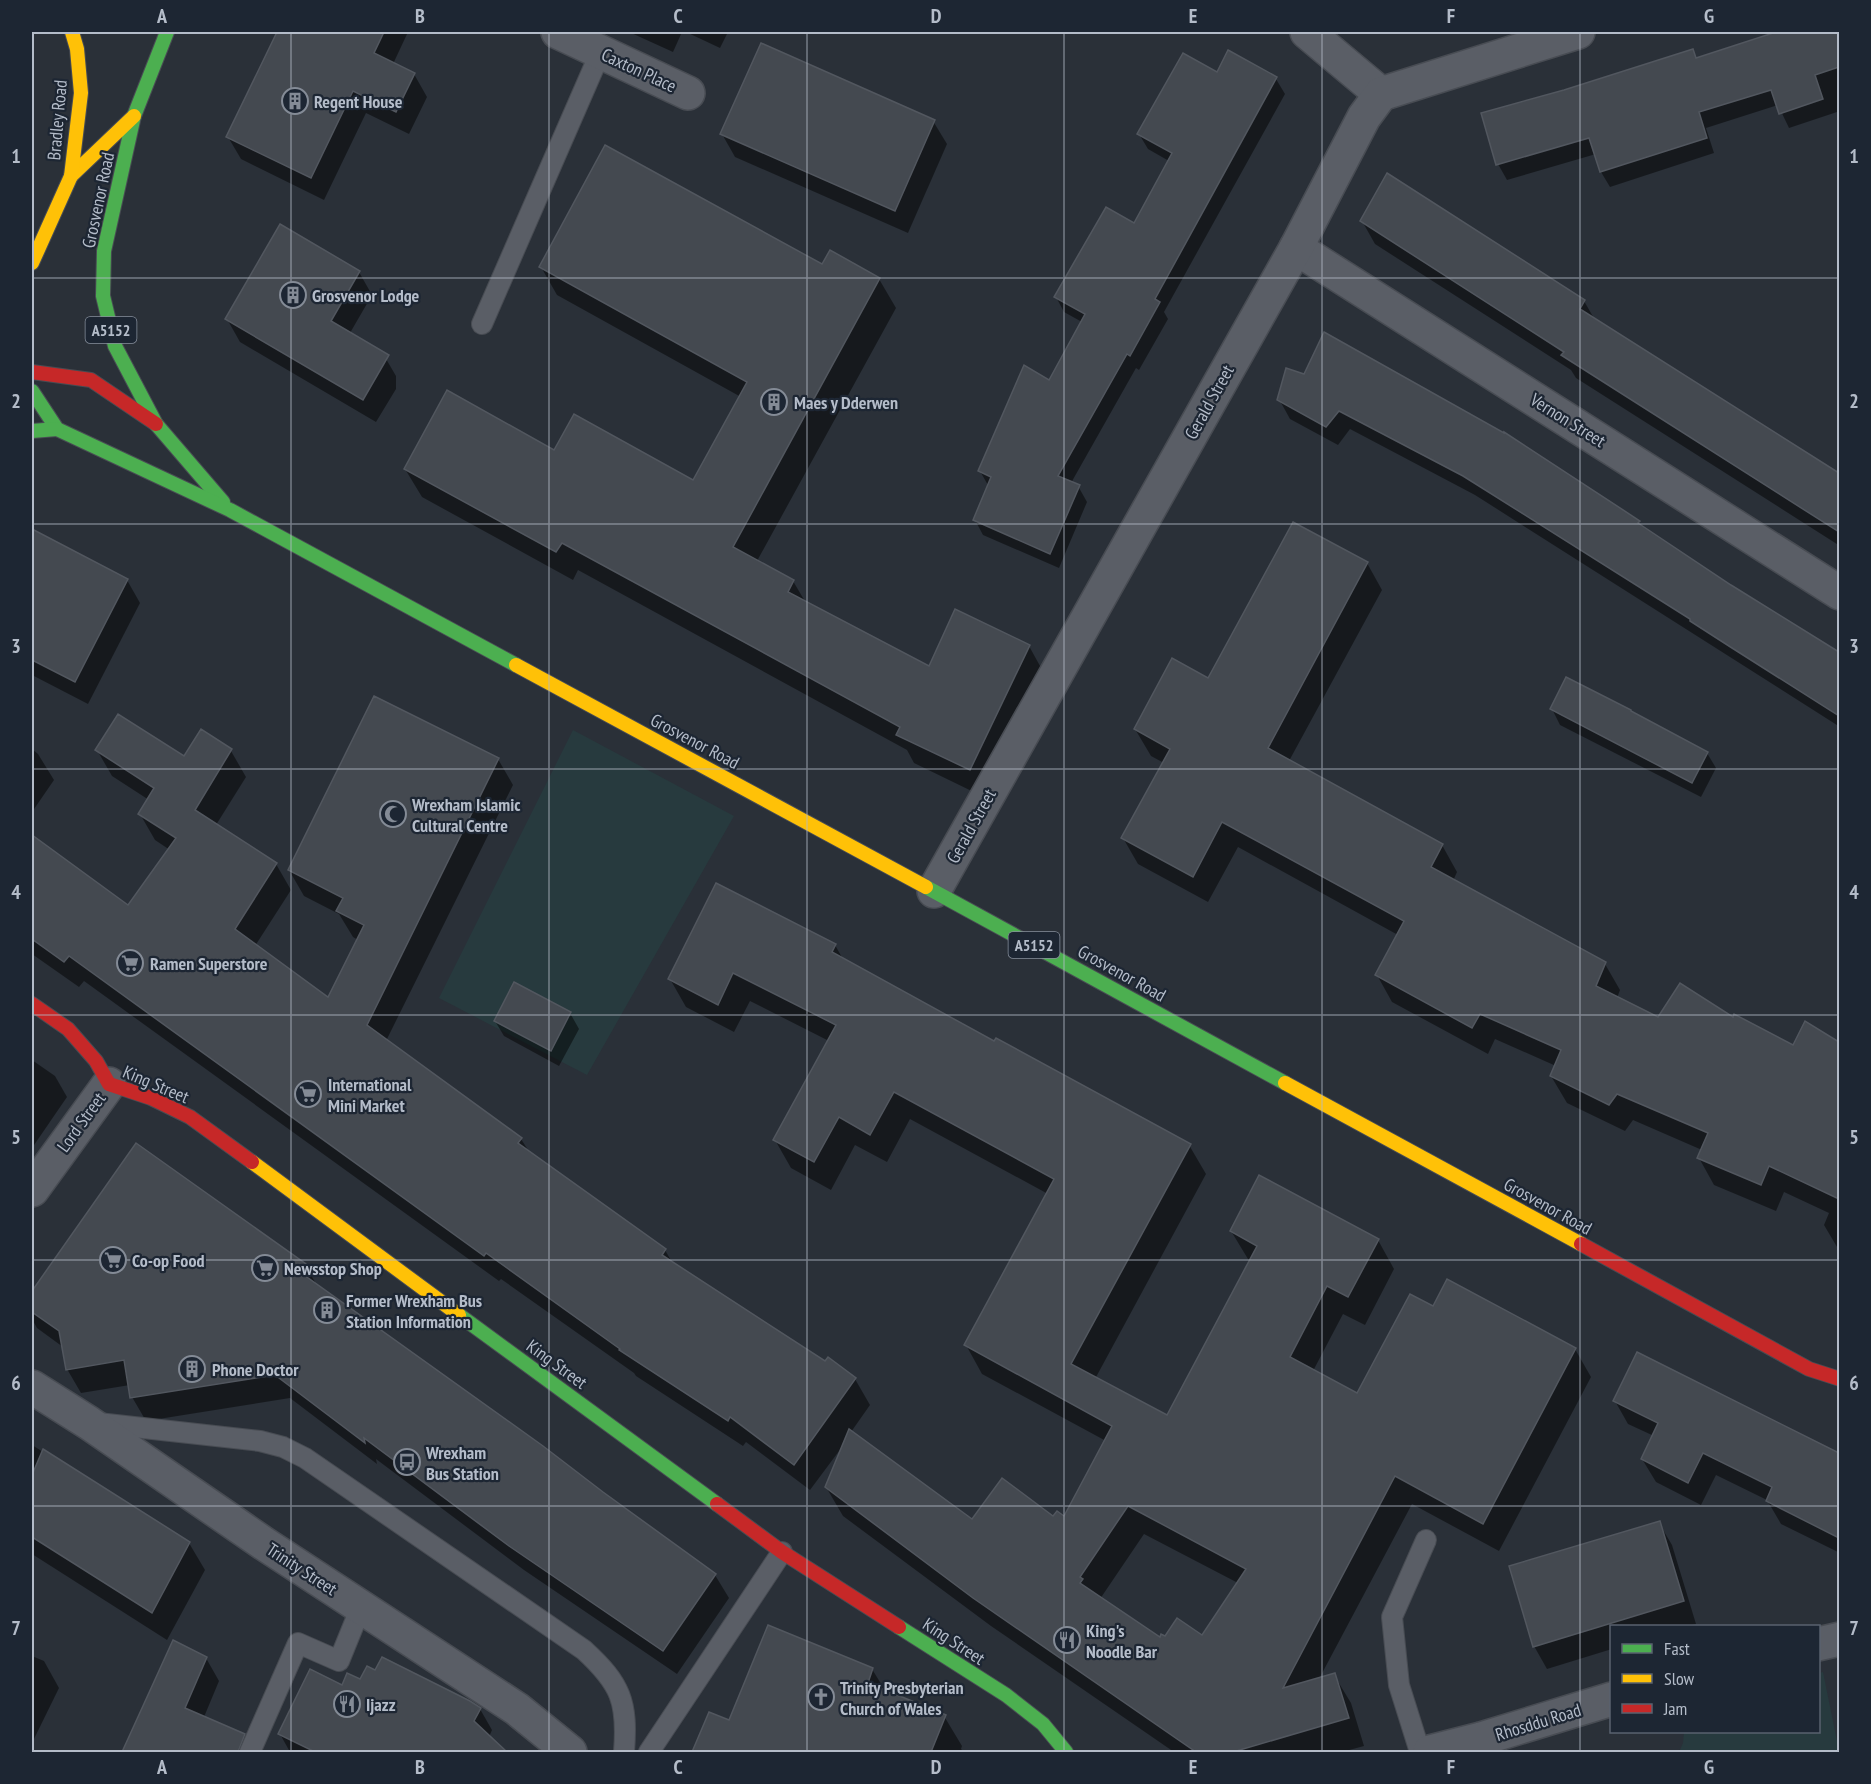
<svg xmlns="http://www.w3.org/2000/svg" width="1871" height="1784" font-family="'PT Sans Narrow',sans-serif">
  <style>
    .green { fill: #273a3e }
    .shadow { fill: #0007; fill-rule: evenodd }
    .building { fill: #444950; stroke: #52575f; stroke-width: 1.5; fill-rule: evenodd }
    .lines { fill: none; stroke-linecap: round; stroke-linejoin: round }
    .lane-casing { stroke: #484c53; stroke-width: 22 }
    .street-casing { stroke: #484c53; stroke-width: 36 }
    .fast-casing { stroke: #484c53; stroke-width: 16 }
    .slow-casing { stroke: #484c53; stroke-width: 16 }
    .jam-casing { stroke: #484c53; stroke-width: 16 }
    .lane { stroke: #5a5e66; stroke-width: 20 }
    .street { stroke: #5a5e66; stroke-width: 33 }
    .fast { stroke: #4caf50; stroke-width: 14 }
    .slow { stroke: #ffc107; stroke-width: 14 }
    .jam { stroke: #c62828; stroke-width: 14 }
    .grid { fill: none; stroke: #b4bcc9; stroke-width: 1.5; stroke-opacity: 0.55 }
    .labels { text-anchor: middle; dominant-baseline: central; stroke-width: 4.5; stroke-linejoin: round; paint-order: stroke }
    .shield { fill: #1d2633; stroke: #878f9c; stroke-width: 1.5 }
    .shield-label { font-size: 16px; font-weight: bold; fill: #b4bcc9 }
    .street-label { font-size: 18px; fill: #b4bcc9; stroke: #1d2633 }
    .poi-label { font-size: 18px; font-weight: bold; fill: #b4bcc9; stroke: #1d2633; text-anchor: start }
    .neatline { fill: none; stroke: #b4bcc9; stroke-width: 2 }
    .grid-label { font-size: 20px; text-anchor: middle; font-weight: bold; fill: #b4bcc9 }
  </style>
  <rect width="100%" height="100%" fill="#2a3038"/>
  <!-- green -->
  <g class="green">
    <polygon points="573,730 734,816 587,1075 439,998"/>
    <polygon points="1823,1672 1839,1751 1679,1752 1683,1743 1684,1732 1818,1732 1819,1673"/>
  </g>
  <!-- shadow -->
  <g class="shadow">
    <polygon points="279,32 408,32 393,64 414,74 427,97 409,134 366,113 324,200 241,159 228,137"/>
    <polygon points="629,32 682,32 673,52"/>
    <polygon points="686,32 728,32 720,48"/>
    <polygon points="1781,32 1840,32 1840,111 1789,128 1778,105 1706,128 1714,153 1610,187 1601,172 1596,154 1507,180 1498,164 1565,91 1692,51 1697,59"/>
    <polygon points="1217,74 1276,79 1285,94 1164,312 1168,319 1139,370 1136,368 1071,483 1078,486 1087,502 1059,568 983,535 975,520 989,487 980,471 1050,382 1082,322 1064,312 1056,297 1135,225 1169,161 1148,149 1139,134"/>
    <polygon points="933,121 947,144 908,233 735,157 722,134"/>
    <polygon points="1362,221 1584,301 1595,320 1840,475 1840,546 1576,378 1571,370 1375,244"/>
    <polygon points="823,266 879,279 896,308 757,561 793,581 806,603 929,668 1029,646 1045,675 986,798 914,763 907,750 578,570 573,580 422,497 405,469 555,452 694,482 741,397 557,295 541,267"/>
    <polygon points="359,272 372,295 350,333 382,352 396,376 396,389 376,422 240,342 227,319"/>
    <polygon points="1287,370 1639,522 1642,527 1730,586 1840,655 1840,727 1475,495 1350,429 1338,445 1290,419 1279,399"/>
    <polygon points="32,531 127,580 140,603 88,704 32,675"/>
    <polygon points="1367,563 1382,590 1289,761 1442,845 1457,872 1453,881 1605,964 1620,990 1617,998 1659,1019 1733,1019 1793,1047 1806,1023 1840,1043 1840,1252 1824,1225 1829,1213 1784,1192 1776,1211 1714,1185 1699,1158 1702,1150 1633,1120 1625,1131 1567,1103 1551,1076 1556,1066 1495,1039 1488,1054 1392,1002 1377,975 1398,935 1238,847 1208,902 1138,864 1123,838 1164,763 1151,756 1135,729 1209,680"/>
    <polygon points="1552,709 1707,753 1716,768 1701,797 1560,725"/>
    <path d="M 202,731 L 231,751 L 246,777 L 216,825 L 276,864 L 291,890 L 255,946 L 329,999 L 358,940 L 353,937 L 339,914 L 304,896 L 289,870 L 498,759 L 513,785 L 386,1041 L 521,1139 L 530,1153 L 665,1250 L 673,1264 L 825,1364 L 855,1379 L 870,1405 L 851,1432 L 972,1522 L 1065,1518 L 1106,1441 L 982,1374 L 966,1345 L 1048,1194 L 910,1119 L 887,1162 L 855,1145 L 831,1190 L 791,1168 L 775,1140 L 829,1041 L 750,1001 L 734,1032 L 686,1007 L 670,979 L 835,945 L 844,961 L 995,1044 L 1189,1145 L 1206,1174 L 1095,1379 L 1167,1417 L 1251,1261 L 1248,1259 L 1231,1231 L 1378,1240 L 1394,1269 L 1365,1325 L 1343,1314 L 1313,1371 L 1358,1395 L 1433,1308 L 1575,1349 L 1591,1377 L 1499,1551 L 1412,1504 L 1319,1679 L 1334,1675 L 1351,1703 L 1364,1746 L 1342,1752 L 1174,1752 L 991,1626 L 843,1516 L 826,1487 L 845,1443 L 810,1490 L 746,1442 L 743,1446 L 636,1376 L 634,1373 L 501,1279 L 499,1281 L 84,981 L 79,987 L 32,954 L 32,837 L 129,907 L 170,850 L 155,840 L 140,814 L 149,800 L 112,776 L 97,750 L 184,758 ZM 1144,1534 L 1238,1583 L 1202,1637 L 1160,1639 L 1100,1599 Z"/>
    <polygon points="32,749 38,754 54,780 32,812"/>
    <polygon points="570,1013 579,1029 559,1066 504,1036 495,1021"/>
    <polygon points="32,1060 55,1076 67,1097 32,1148"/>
    <polygon points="136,1145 305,1265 318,1287 715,1575 729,1598 677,1674 524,1570 376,1459 377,1464 290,1398 146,1421 132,1397 130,1385 81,1393 67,1369 63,1347 37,1328 32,1319 32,1293"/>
    <polygon points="1638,1354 1840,1455 1840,1553 1781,1524 1767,1500 1716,1475 1701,1505 1656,1482 1642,1459 1654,1436 1628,1424 1615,1401"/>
    <polygon points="32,1445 189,1543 205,1570 167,1640 32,1554"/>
    <polygon points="1659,1523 1672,1545 1696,1624 1688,1626 1612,1626 1612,1649 1547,1669 1534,1646"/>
    <polygon points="174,1642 206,1658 219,1681 204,1717 238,1733 249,1752 123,1752"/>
    <polygon points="32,1656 44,1661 59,1688 32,1743"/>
    <polygon points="872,1669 886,1692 944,1716 962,1746 961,1749 964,1752 694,1752 710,1714 730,1722"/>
    <polygon points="376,1672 480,1709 492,1730 489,1737 505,1752 290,1752 280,1734 343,1687 361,1681"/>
  </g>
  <!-- building -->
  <g class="building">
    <polygon points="277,32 384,32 374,53 415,73 396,112 353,91 311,178 226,137"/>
    <polygon points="1776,32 1839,32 1839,67 1815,75 1823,99 1779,114 1771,90 1699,112 1707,138 1600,172 1589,138 1496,165 1481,113 1564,90 1693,49 1696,58"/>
    <polygon points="761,43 935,120 895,211 720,134"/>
    <polygon points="1228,50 1277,77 1155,299 1160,302 1130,356 1127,354 1058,476 1080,485 1050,554 973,520 991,477 978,471 1024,365 1049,380 1085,314 1054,297 1106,207 1134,223 1172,153 1137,134 1183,53 1217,72"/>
    <polygon points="605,145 822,264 830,250 880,278 733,547 794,580 788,592 929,666 955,609 1030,645 970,770 896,735 900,727 562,543 556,552 404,469 447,390 554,450 574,414 693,480 747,382 539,267"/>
    <polygon points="1387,173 1585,300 1580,309 1839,473 1839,532 1561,355 1564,352 1360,221"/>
    <polygon points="280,224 360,271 331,321 389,355 363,400 225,319"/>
    <polygon points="1324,332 1504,433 1504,432 1640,521 1638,523 1731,585 1839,652 1839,716 1732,648 1690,621 1690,619 1463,476 1339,411 1326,427 1277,400 1286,368 1304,374"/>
    <polygon points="1293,522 1368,562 1268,748 1443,844 1431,867 1606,962 1596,986 1658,1017 1680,983 1733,1017 1734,1014 1793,1045 1805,1021 1839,1042 1839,1199 1769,1166 1761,1185 1697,1158 1708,1133 1617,1094 1609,1105 1550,1076 1561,1050 1480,1014 1472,1028 1375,975 1404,921 1222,822 1193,877 1121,838 1170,749 1134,729 1172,658 1208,678"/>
    <polygon points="32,529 128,579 75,682 32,660"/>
    <polygon points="1566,677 1631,710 1631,711 1708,752 1692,783 1550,709"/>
    <polygon points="374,696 499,758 367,1025 522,1138 518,1143 666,1249 662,1255 825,1361 828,1357 856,1378 794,1465 730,1417 728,1421 619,1350 620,1349 486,1253 484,1256 69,956 64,962 32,939 32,835 128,905 176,838 138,814 154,788 95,750 118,714 184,756 201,729 232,749 195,810 277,863 235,929 328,997 364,925 336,911 343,898 288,870"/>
    <path d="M 716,883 L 836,944 L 832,952 L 994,1041 L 996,1038 L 1191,1144 L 1071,1364 L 1167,1415 L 1257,1246 L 1230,1231 L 1259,1175 L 1379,1239 L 1348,1297 L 1327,1286 L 1290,1357 L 1357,1393 L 1410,1294 L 1433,1306 L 1447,1279 L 1576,1348 L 1483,1524 L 1395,1476 L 1283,1688 L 1335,1673 L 1349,1718 L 1233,1752 L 1196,1752 L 973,1598 L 825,1487 L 849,1429 L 972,1519 L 1002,1478 L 1053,1516 L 1057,1511 L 1064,1516 L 1112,1426 L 964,1345 L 1054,1179 L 894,1092 L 870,1135 L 839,1117 L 814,1162 L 773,1140 L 836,1025 L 733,973 L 718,1005 L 668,979 ZM 1128,1506 L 1246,1569 L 1202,1635 L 1177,1618 L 1165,1636 L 1161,1634 L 1160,1637 L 1080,1583 L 1083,1579 L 1080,1577 Z"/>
    <polygon points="514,982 571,1012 551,1051 494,1021"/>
    <polygon points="136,1143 306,1264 300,1272 543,1446 603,1492 716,1574 663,1651 509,1546 364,1438 365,1443 275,1375 130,1398 124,1360 66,1370 59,1331 32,1312 32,1291"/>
    <polygon points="1637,1352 1839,1453 1839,1538 1766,1501 1772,1487 1703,1453 1688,1483 1641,1459 1658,1423 1613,1401"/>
    <polygon points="43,1449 190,1542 152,1613 32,1537 32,1475"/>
    <polygon points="1660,1521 1684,1601 1533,1647 1509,1566"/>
    <polygon points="768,1625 873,1668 868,1683 946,1715 931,1752 692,1752 709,1712 729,1720"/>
    <polygon points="173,1640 207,1657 185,1708 245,1734 238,1752 122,1752"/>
    <polygon points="382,1657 470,1701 481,1708 474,1721 507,1752 315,1752 278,1734 310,1669 342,1685 347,1673 360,1679 367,1666 375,1670"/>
  </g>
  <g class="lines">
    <defs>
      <g id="lane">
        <polyline points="482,324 601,51"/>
        <path d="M 98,1423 L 260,1441 L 283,1447 L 305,1458 L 584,1650 C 621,1684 628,1702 624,1752"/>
        <polyline points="250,1752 298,1643 339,1661 361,1607"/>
        <polyline points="649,1752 782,1552"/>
        <polyline points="1420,1752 1399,1685 1392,1617 1426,1540"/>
      </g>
      <g id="street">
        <polyline points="558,32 688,93"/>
        <polyline points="1307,32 1381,94"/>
        <polyline points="1296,248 1840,593"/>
        <polyline points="934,891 1296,248 1364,117 1381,94 1578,32"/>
        <polyline points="32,1190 109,1084"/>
        <polyline points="32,1387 89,1423 263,1543 517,1709 570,1752"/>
        <polyline points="1818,1644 1840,1639"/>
        <polyline points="1430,1752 1481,1739 1612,1699"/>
      </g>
      <g id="fast">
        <polyline points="167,32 134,116 104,251 103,296 115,346 156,424 223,502"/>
        <polyline points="32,391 57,429 230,510 516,665"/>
        <polyline points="32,431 57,429"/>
        <polyline points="926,887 1285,1083"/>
        <polyline points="459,1315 717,1504"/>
        <polyline points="899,1627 1006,1695 1043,1724 1066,1752"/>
      </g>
      <g id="slow">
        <polyline points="71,176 134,116"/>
        <polyline points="32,263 71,176 81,93 77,49 72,32"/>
        <polyline points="516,665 926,887"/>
        <polyline points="1285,1083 1581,1244"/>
        <polyline points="252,1162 459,1315"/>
      </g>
      <g id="jam">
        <polyline points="32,372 91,380 156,424"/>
        <polyline points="32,1004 68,1029 96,1061 109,1084 151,1098 190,1117 252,1162"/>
        <polyline points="1581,1244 1809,1369 1840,1379"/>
        <polyline points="717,1504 782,1552 899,1627"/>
      </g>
    </defs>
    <!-- lane casing -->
    <use href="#lane" class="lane-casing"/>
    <!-- street casing -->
    <use href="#street" class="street-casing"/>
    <!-- fast casing -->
    <use href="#fast" class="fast-casing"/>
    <!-- slow casing -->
    <use href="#slow" class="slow-casing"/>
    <!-- jam casing -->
    <use href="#jam" class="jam-casing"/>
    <!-- lane -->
    <use href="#lane" class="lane"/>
    <!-- street -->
    <use href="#street" class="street"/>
    <!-- fast -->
    <use href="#fast" class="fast"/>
    <!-- slow -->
    <use href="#slow" class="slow"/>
    <!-- jam -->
    <use href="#jam" class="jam"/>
  </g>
  <!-- grid -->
  <path class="grid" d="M 291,32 L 291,1752M 549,32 L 549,1752M 807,32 L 807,1752M 1064,32 L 1064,1752M 1322,32 L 1322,1752M 1580,32 L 1580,1752M 32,278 L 1840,278M 32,524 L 1840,524M 32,769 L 1840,769M 32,1015 L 1840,1015M 32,1260 L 1840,1260M 32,1506 L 1840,1506"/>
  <!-- icons -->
  <defs>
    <symbol id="building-ring" viewBox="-11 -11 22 22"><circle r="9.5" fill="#1d2633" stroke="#848b96" stroke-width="1.5"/><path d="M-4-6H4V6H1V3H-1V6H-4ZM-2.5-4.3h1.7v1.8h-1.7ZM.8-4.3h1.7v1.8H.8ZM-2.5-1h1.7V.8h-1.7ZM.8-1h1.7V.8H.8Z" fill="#848b96"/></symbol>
    <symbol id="mosque-ring" viewBox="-11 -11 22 22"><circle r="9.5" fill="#1d2633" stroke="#848b96" stroke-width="1.5"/><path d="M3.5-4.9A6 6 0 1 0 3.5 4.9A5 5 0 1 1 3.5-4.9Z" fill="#848b96"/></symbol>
    <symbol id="supermarket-ring" viewBox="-11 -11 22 22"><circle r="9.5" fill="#1d2633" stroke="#848b96" stroke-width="1.5"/><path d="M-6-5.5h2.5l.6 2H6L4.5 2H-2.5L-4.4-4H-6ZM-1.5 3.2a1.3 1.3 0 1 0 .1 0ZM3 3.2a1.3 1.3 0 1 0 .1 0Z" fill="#848b96"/></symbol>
    <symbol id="bus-ring" viewBox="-11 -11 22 22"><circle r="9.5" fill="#1d2633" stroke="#848b96" stroke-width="1.5"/><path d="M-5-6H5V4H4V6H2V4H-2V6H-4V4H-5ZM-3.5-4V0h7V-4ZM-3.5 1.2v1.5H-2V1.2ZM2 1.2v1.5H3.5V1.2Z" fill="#848b96"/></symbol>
    <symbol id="restaurant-ring" viewBox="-11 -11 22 22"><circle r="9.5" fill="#1d2633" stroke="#848b96" stroke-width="1.5"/><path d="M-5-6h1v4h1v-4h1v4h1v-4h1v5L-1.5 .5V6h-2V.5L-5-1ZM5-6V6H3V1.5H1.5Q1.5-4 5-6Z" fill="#848b96"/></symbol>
    <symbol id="church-ring" viewBox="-11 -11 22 22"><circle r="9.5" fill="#1d2633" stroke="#848b96" stroke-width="1.5"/><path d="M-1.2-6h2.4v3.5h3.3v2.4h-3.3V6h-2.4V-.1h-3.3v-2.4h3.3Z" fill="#848b96"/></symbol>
  </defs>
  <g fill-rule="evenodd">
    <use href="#building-ring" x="280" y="86" width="30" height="30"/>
    <use href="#building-ring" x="278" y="280" width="30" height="30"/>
    <use href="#building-ring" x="759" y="387" width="30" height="30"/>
    <use href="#mosque-ring" x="378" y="799" width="30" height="30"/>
    <use href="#supermarket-ring" x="115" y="948" width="30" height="30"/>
    <use href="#supermarket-ring" x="293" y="1079" width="30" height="30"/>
    <use href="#supermarket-ring" x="98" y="1245" width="30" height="30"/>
    <use href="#supermarket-ring" x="250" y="1253" width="30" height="30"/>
    <use href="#building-ring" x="312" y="1295" width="30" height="30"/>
    <use href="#building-ring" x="177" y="1354" width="30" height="30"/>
    <use href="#bus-ring" x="392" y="1447" width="30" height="30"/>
    <use href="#restaurant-ring" x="1052" y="1625" width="30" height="30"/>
    <use href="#church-ring" x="806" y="1682" width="30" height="30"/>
    <use href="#restaurant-ring" x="332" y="1689" width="30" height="30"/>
  </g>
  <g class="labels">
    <!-- shield labels -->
    <g class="shield">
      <rect x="85.5" y="317" width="51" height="26" rx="4.5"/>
      <rect x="1008.5" y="932" width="51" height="26" rx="4.5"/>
    </g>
    <g class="shield-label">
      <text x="111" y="330">A5152</text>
      <text x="1034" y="945">A5152</text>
    </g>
    <!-- street labels -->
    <g class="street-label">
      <text transform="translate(639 70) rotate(25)">Caxton Place</text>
      <text transform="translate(57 120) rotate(-85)">Bradley Road</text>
      <text transform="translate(98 200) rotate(-78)">Grosvenor Road</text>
      <text transform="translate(1209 402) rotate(-61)">Gerald Street</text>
      <text transform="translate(1568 420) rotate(32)">Vernon Street</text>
      <text transform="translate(695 741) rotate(28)">Grosvenor Road</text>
      <text transform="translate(971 826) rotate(-61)">Gerald Street</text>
      <text transform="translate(1122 973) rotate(29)">Grosvenor Road</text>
      <text transform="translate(156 1084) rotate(23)">King Street</text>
      <text transform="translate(81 1122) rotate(-54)">Lord Street</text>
      <text transform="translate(1548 1206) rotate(29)">Grosvenor Road</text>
      <text transform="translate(557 1364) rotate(36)">King Street</text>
      <text transform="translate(302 1569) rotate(33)">Trinity Street</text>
      <text transform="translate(954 1641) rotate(33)">King Street</text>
      <text transform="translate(1538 1722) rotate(-17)">Rhosddu Road</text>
    </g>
    <!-- poi labels -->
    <g class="poi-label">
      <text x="314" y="101">Regent House</text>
      <text x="312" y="295">Grosvenor Lodge</text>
      <text x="794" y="402">Maes y Dderwen</text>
      <text x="412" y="804">Wrexham Islamic<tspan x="412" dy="21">Cultural Centre</tspan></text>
      <text x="150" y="963">Ramen Superstore</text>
      <text x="328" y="1084">International<tspan x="328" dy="21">Mini Market</tspan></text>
      <text x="132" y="1260">Co-op Food</text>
      <text x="284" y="1268">Newsstop Shop</text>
      <text x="346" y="1300">Former Wrexham Bus<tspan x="346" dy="21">Station Information</tspan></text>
      <text x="212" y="1369">Phone Doctor</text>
      <text x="426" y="1452">Wrexham<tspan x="426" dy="21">Bus Station</tspan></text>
      <text x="1086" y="1630">King's<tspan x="1086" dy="21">Noodle Bar</tspan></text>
      <text x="840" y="1687">Trinity Presbyterian<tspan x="840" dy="21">Church of Wales</tspan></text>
      <text x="366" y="1704">Ijazz</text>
    </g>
  </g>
  <!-- border -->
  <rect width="1871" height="1784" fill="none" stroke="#1d2633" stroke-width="66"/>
  <!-- legend -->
  <rect x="1610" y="1625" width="210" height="108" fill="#1d2633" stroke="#59626f" stroke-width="1.5"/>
  <rect x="1622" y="1644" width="30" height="9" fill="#4caf50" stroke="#59626f" stroke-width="1.5"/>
  <text x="1664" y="1655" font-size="18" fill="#b4bcc9">Fast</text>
  <rect x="1622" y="1674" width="30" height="9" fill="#ffc107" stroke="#59626f" stroke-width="1.5"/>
  <text x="1664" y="1685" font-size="18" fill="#b4bcc9">Slow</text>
  <rect x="1622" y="1704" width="30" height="9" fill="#c62828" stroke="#59626f" stroke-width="1.5"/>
  <text x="1664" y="1715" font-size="18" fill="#b4bcc9">Jam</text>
  <rect x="33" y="33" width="1805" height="1718" class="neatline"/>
  <g class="grid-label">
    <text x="162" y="23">A</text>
    <text x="420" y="23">B</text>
    <text x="678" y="23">C</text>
    <text x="936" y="23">D</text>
    <text x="1193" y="23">E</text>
    <text x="1451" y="23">F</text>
    <text x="1709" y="23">G</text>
    <text x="16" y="163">1</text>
    <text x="1854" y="163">1</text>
    <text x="16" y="408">2</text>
    <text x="1854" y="408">2</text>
    <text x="16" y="653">3</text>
    <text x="1854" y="653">3</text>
    <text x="16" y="899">4</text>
    <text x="1854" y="899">4</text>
    <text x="16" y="1144">5</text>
    <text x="1854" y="1144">5</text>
    <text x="16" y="1390">6</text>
    <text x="1854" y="1390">6</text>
    <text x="16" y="1635">7</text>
    <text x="1854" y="1635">7</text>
    <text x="162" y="1774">A</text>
    <text x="420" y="1774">B</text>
    <text x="678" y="1774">C</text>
    <text x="936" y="1774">D</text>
    <text x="1193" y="1774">E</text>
    <text x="1451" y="1774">F</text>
    <text x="1709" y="1774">G</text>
  </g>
</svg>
